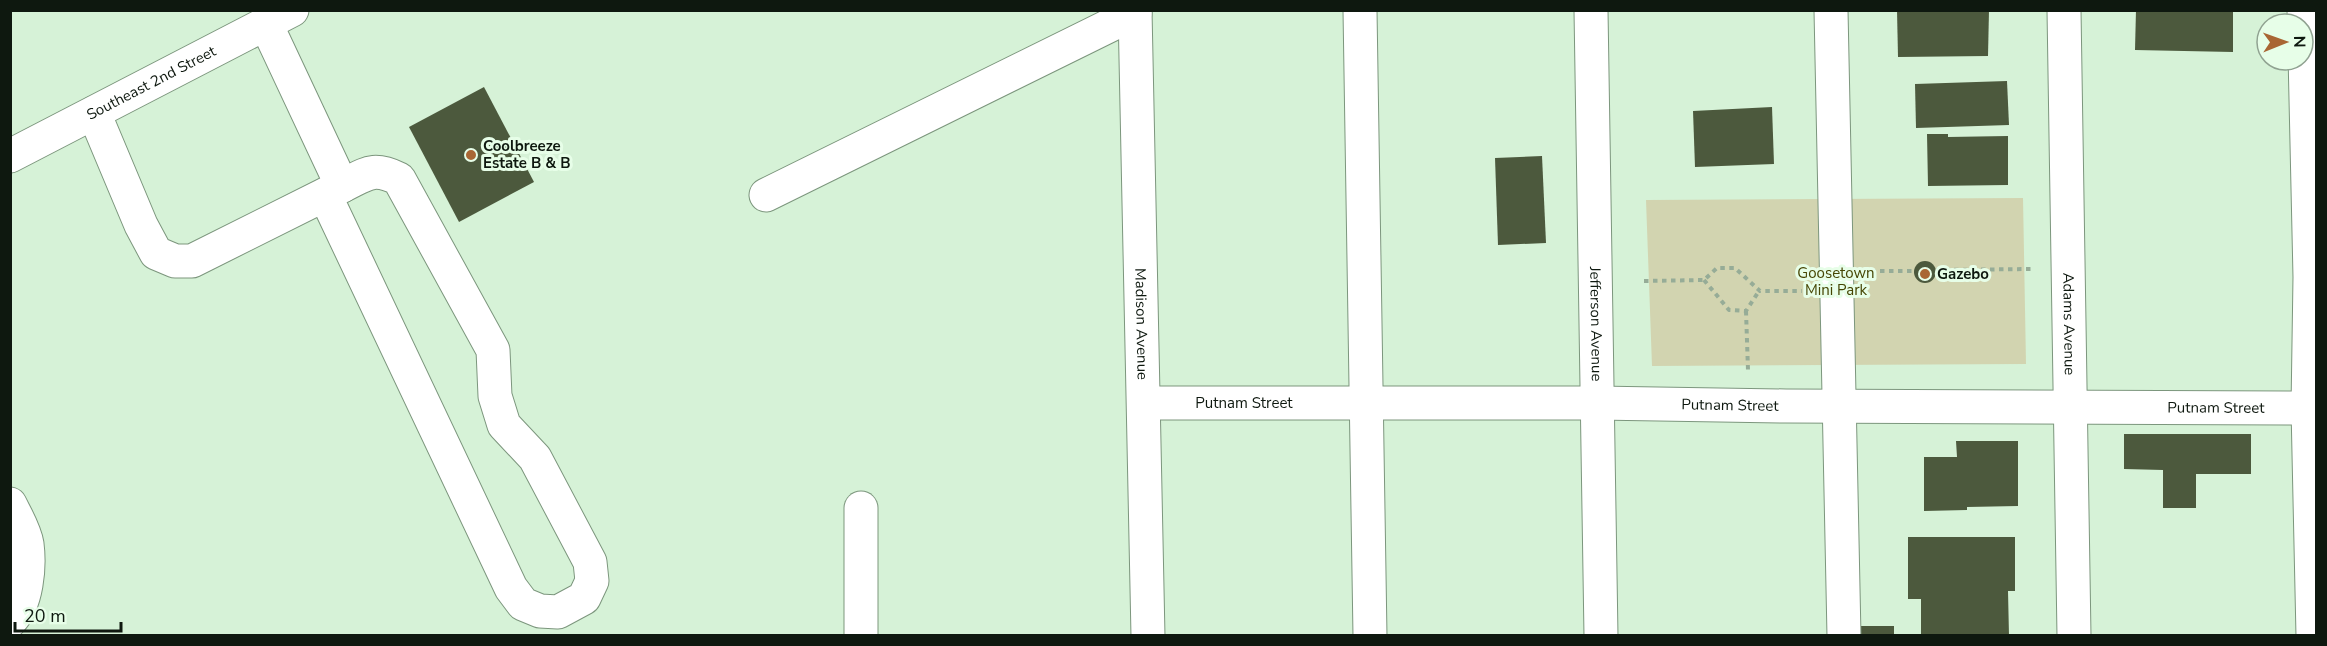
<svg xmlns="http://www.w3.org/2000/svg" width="2327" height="646" font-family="'Nunito Sans',sans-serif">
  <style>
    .green { fill: #d2d4b0 }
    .building { fill: #4c593d }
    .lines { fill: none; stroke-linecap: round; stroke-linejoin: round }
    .minor-casing { stroke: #7c967d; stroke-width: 35 }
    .path { stroke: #96ac97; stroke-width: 4; stroke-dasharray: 4.5 4.5; stroke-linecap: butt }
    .minor { stroke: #fff; stroke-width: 33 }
    .poi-dot { fill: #a96634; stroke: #e7fee8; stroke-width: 2 }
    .labels { text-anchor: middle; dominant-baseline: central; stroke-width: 6; stroke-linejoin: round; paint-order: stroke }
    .street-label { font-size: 15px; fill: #0e180f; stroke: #e7fee8 }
    .poi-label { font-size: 15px; font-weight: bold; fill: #0e180f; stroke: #e7fee8; text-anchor: start }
    .park-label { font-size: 15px; fill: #454503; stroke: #e7fee8 }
  </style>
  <rect width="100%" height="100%" fill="#d6f2d7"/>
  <!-- green -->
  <polygon class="green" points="2023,198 2026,364 1652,366 1646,200"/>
  <!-- building -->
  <g class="building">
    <polygon points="1897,10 1989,10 1988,56 1898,57"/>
    <polygon points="2136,10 2233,10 2233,52 2135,50"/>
    <polygon points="2007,81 2009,125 1916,128 1915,84"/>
    <polygon points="484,87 534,182 459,222 409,127"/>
    <polygon points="1772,107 1774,164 1695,167 1693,111"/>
    <polygon points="1927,134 1948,134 1948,137 2008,136 2008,185 1928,186"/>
    <polygon points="1542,156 1546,243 1498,245 1495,158"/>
    <circle cx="1925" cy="272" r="11"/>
    <polygon points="2124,434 2251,434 2251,474 2196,474 2196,508 2163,508 2163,470 2124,469"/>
    <polygon points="1956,441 2018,441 2018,506 1967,507 1967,510 1924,511 1924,457 1957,457"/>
    <polygon points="1908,537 2015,537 2015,591 2008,591 2009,636 1921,636 1921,599 1908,599"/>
    <rect x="1859" y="626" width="35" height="10"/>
  </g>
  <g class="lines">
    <defs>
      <g id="minor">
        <path id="s1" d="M 1135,10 L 1148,636"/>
        <polyline points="1360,10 1370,636"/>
        <path id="s2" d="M 1591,10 L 1601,636"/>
        <polyline points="1831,10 1844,636"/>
        <path id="s3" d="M 2064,10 L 2074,636"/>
        <polyline points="2304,10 2310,277 2308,408 2313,636"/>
        <polyline points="94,113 141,225 156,253 175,261 192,261 342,186 266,24"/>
        <path id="s4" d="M 10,156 L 292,10"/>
        <path d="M 325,195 L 511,588 L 523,604 L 540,611 L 558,612 L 584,598 L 592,581 L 590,562 L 535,458 L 504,425 L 495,396 L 493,350 L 399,179 C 372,166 367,174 342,186"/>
        <polyline points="766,195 1135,13"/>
        <path id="s5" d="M 1144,403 L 1597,403 L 1786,406 L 2316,408"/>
        <path d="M 10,504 C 16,516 25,531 27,544 C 30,567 27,604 10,621"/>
        <polyline points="861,636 861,508"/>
      </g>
    </defs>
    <!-- minor casing -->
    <use href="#minor" class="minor-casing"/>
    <!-- path -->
    <g class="path">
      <polyline points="1936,270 2032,269"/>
      <polyline points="1871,271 1915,271"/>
      <polyline points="1704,280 1729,310 1746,311 1759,291"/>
      <polyline points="1644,281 1704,280 1717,268 1735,268 1760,291 1802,291"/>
      <polyline points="1746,311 1748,370"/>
    </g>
    <!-- minor -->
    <use href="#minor" class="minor"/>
  </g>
  <!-- markers -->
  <g class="poi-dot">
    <circle cx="471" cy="155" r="6"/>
    <circle cx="1925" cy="274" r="6"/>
  </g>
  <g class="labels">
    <!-- street labels -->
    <g class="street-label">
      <text stroke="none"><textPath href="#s4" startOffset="159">Southeast 2nd Street</textPath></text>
      <text stroke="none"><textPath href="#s1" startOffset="314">Madison Avenue</textPath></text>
      <text stroke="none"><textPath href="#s2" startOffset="314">Jefferson Avenue</textPath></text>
      <text stroke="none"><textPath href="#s3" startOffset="314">Adams Avenue</textPath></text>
      <text stroke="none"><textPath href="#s5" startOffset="100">Putnam Street</textPath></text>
      <text stroke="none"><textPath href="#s5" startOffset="586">Putnam Street</textPath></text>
      <text stroke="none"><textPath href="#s5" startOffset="1072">Putnam Street</textPath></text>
    </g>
    <!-- poi labels -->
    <g class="poi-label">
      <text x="483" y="146">Coolbreeze<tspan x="483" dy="17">Estate B &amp; B</tspan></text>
      <text x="1937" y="274">Gazebo</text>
    </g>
    <!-- park labels -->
    <g class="park-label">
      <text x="1836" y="273">Goosetown<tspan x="1836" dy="17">Mini Park</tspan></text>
    </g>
  </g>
  <!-- border -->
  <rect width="2327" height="646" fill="none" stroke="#0e180f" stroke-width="24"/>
  <!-- north arrow -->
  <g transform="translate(2285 42) rotate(89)"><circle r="28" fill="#e7fee8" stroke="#90a291" stroke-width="1.5"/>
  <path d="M0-4.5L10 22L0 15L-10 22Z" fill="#a96634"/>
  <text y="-9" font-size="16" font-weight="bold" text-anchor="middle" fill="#0e180f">N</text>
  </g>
  <!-- scale -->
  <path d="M15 622v9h106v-9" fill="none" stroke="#0e180f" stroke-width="3"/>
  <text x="24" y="622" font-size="18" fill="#0e180f" stroke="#e7fee8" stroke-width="4.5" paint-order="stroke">20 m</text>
</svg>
